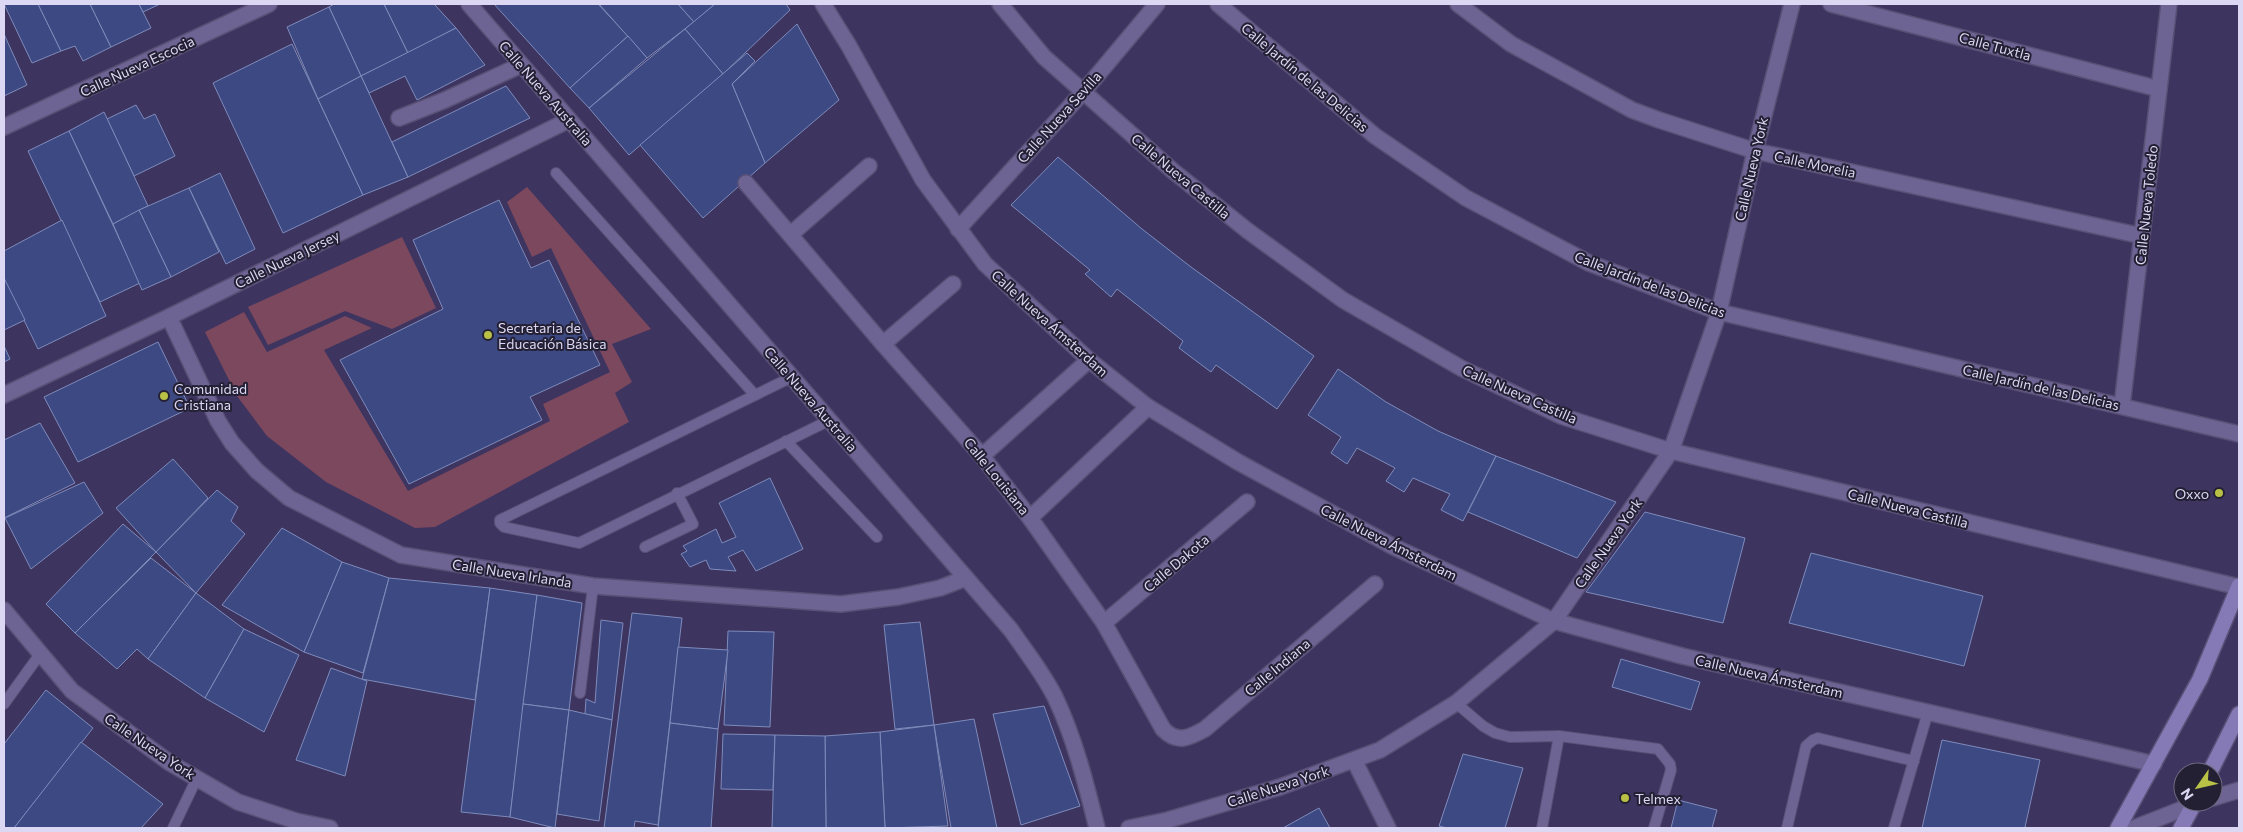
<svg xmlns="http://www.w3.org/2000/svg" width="2243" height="832" font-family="Commissioner,sans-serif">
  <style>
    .green { fill: #7b485e }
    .building { fill: #3d4983; stroke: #7e8bbb }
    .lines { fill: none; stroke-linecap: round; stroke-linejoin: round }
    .service-casing { stroke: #595075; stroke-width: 12 }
    .minor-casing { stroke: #595075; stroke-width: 18 }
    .primary-casing { stroke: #595075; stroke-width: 18 }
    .service { stroke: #6e6494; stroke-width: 10 }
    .minor { stroke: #6e6494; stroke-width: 15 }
    .primary { stroke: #8579b6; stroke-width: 15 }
    .poi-dot { fill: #b9c046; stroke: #242034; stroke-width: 2 }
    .labels { text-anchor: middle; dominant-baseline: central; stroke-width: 4; stroke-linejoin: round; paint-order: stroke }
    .street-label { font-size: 14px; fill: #dcd8f3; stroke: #242034 }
    .poi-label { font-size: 14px; fill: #dcd8f3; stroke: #242034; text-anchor: start }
  </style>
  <rect width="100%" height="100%" fill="#3e3460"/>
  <!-- green -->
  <g class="green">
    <polygon points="527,187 651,329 612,344 632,382 615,393 629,422 435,527 415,528 326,482 267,436 237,396 205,332 244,312 267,352 345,316 372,328 324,350 408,491 550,421 543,404 610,372 551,248 532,257 507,202"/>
    <polygon points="402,237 436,308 392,329 345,311 268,345 248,307"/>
  </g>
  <!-- building -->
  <g class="building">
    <polygon points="4,4 38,4 61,51 32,63"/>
    <polygon points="38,4 90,4 111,47 83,61 75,46 61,51"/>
    <polygon points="90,4 139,4 151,28 111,47"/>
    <polygon points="139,4 160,4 143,12"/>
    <polygon points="334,4 384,4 408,53 361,76 329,7"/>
    <polygon points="384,4 434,4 456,28 408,53"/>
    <polygon points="494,4 598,4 628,36 570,88"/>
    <polygon points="599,4 678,4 694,22 647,58"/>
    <polygon points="678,4 715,4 694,22"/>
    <polygon points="715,4 786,4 790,10 723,74 685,29"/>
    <polygon points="329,7 361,76 318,99 287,27"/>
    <polygon points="797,24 839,100 765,163 732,84"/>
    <polygon points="456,28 485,65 417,100 405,76 369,93 361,76"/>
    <polygon points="685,29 723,74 629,155 589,108"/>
    <polygon points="4,34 27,85 4,96"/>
    <polygon points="628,36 647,58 589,108 570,88"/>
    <polygon points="292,44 363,195 283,233 213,83"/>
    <polygon points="747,53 755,61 732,84 765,163 703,218 640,145"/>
    <polygon points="361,76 408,177 363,195 318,99"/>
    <polygon points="506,86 530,118 408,177 392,142"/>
    <polygon points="136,105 144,119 155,114 175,156 134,176 107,119"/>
    <polygon points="104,112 148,206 113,224 69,131"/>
    <polygon points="69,131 140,283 100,302 28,151"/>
    <polygon points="1058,157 1142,229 1191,267 1314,356 1277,409 1216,365 1211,372 1179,348 1183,341 1117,289 1111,297 1085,274 1090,270 1011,205"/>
    <polygon points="220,173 255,249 226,264 189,188"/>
    <polygon points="189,188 219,252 171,277 139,210"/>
    <polygon points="499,200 531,268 549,260 600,365 530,397 542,420 409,484 340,360 443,309 413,240"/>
    <polygon points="139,210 171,277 142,290 113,224"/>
    <polygon points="62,220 106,316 38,349 4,279 4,251"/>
    <polygon points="4,278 25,320 4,330"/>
    <polygon points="158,342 190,408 78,462 44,397"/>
    <polygon points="4,346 10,359 4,362"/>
    <polygon points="1338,369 1386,402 1438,431 1496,456 1463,521 1441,510 1450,494 1413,478 1404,492 1386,481 1395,468 1357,448 1347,464 1331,453 1341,437 1308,415"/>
    <polygon points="40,423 75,483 4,518 4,440"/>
    <polygon points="1496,456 1616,502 1577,558 1468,512"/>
    <polygon points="173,459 208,498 156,552 116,508"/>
    <polygon points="770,478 803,549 756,571 743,550 728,557 736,571 710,569 706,560 690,567 681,554 687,551 683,546 716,529 722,543 736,537 719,503"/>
    <polygon points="84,482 103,513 31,569 5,518"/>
    <polygon points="217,490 238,507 231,521 245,534 196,593 156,552"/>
    <polygon points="1645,512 1745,538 1723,623 1586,592"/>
    <polygon points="123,524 156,552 75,633 46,604"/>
    <polygon points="282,528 342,562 304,652 222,605"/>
    <polygon points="1811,553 1983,596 1964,666 1789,623"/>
    <polygon points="151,558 196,593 148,659 137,649 117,669 75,633"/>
    <polygon points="342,562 389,578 363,673 304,652"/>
    <polygon points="389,578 490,588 475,700 362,679"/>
    <polygon points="490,588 537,595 510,817 461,812"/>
    <polygon points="196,593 244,629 205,698 148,659"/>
    <polygon points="537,595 582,603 569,710 523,704"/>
    <polygon points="632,613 682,618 658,825 635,821 634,828 604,828"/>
    <polygon points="601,620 623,623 612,720 585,714 586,699 595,703"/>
    <polygon points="920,622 934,725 895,729 884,625"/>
    <polygon points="244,629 299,655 264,732 205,698"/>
    <polygon points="728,631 774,632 770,727 724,725"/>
    <polygon points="678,647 728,650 718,729 670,723"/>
    <polygon points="1621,659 1700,682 1691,710 1612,687"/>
    <polygon points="331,668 367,681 345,776 296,760"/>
    <polygon points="46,690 93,728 14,828 4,828 4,744"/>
    <polygon points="523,704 569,710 555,828 510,817"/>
    <polygon points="1044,706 1080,806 1021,825 993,714"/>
    <polygon points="569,710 612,720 599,821 557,814"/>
    <polygon points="974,719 997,828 951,828 934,725"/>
    <polygon points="670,723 718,729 711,828 658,828"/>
    <polygon points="934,725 948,826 885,828 880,732"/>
    <polygon points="880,732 885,828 826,828 825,736"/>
    <polygon points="723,734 775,735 773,790 721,789"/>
    <polygon points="775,735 825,736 826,828 772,828"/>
    <polygon points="1942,740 2040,760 2025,827 2029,828 1922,828"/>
    <polygon points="81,742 163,804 141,828 14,828"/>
    <polygon points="1463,754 1523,768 1505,828 1447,828 1439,826"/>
    <polygon points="1678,800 1717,810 1712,828 1671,828"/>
    <polygon points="1319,808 1330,828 1283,828"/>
  </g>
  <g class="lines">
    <defs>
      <g id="service">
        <polyline points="556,173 755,395"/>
        <polyline points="792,377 500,520 500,523 504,527 579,543 830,420"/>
        <polyline points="786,441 877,537"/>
        <polyline points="645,547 693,524 677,493"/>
        <polyline points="580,693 593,586"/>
        <polyline points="1456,703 1483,726 1495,733 1510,737 1559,736 1658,749 1670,764 1671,770 1654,828"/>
        <polyline points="4,704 40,654"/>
        <polyline points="173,828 197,778"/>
        <polyline points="1542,828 1559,736"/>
        <polyline points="1787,828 1806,746 1813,740 1818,738 1914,761"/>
        <polyline points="1894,828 1928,712"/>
      </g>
      <g id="minor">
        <path d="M 469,4 L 1011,630 C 1026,652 1043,673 1055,697 C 1075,739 1086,784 1097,828"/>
        <polyline points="823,4 849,46 923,180 985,264 1089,360 1148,407 1238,462 1394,547 1554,621 1682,656 2154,764"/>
        <polyline points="1000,4 1044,57 1173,171 1248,231 1343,300 1461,368 1561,416 1671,451 2239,587"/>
        <polyline points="1218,4 1375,136 1466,198 1589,263 1719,312 2239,434"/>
        <polyline points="1458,4 1511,44 1632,110 1659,120 1755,151 2142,236"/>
        <polyline points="1831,4 2159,89"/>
        <polyline points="399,118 445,100 521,65"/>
        <polyline points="4,127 269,4"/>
        <path d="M 746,183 L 883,344 L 982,456 L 1030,518 L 1104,623 L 1163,729 C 1177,744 1189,738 1205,729 L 1375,584"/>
        <polyline points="958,229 1084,91 1157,4"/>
        <polyline points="791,234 869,166"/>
        <polyline points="169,317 218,421 232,443 257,471 289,498 401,555 593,586 841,604 898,597 940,588 966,578"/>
        <polyline points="883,344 953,284"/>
        <polyline points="4,395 169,317 569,120"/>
        <polyline points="2122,406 2169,4"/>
        <polyline points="982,456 1089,360"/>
        <polyline points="1030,518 1148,407"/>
        <polyline points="4,610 72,691 170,763 238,802 296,821 330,828"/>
        <polyline points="1104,623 1247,502"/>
        <polyline points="1354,760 1388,828"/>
        <polyline points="2213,798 2239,790"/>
        <polyline points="1129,828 1168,820 1280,787 1380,750 1456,703 1554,621 1671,451 1719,312 1755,151 1792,4"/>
        <polyline points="2134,828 2200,802"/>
      </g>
      <g id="primary">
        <polyline points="2210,772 2239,714"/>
        <polyline points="2118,828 2200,679 2239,586"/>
        <polyline points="2181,828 2195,802"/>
      </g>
    </defs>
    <!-- service casing -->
    <use href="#service" class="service-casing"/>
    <!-- minor casing -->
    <use href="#minor" class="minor-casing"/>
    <!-- primary casing -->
    <use href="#primary" class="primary-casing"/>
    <!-- service -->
    <use href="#service" class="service"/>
    <!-- minor -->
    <use href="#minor" class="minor"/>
    <!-- primary -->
    <use href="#primary" class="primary"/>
  </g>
  <!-- markers -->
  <g class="poi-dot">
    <circle cx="488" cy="335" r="5"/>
    <circle cx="164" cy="396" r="5"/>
    <circle cx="2219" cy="493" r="5"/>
    <circle cx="1625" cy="798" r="5"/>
  </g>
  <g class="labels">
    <!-- street labels -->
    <g class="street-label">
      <text transform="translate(1995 46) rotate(15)">Calle Tuxtla</text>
      <text transform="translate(137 66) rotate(-25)">Calle Nueva Escocia</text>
      <text transform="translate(1305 77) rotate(40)">Calle Jardín de las Delicias</text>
      <text transform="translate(546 93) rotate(49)">Calle Nueva Australia</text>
      <text transform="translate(1059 117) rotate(-48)">Calle Nueva Sevilla</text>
      <text transform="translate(1815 164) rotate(12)">Calle Morelia</text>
      <text transform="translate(1751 169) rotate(-77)">Calle Nueva York</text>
      <text transform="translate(1181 176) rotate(40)">Calle Nueva Castilla</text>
      <text transform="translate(2146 205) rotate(-84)">Calle Nueva Toledo</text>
      <text transform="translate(287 259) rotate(-26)">Calle Nueva Jersey</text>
      <text transform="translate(1650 284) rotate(21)">Calle Jardín de las Delicias</text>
      <text transform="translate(1050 323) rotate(42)">Calle Nueva Ámsterdam</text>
      <text transform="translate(2041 387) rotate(13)">Calle Jardín de las Delicias</text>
      <text transform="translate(1520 394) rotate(24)">Calle Nueva Castilla</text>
      <text transform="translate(811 399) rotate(49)">Calle Nueva Australia</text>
      <text transform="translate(997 476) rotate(51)">Calle Louisiana</text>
      <text transform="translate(1908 508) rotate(14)">Calle Nueva Castilla</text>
      <text transform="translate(1389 542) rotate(27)">Calle Nueva Ámsterdam</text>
      <text transform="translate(1608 543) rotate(-55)">Calle Nueva York</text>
      <text transform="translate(1176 563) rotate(-40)">Calle Dakota</text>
      <text transform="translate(512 573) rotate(9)">Calle Nueva Irlanda</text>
      <text transform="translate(1277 667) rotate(-40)">Calle Indiana</text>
      <text transform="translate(1769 676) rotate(13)">Calle Nueva Ámsterdam</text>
      <text transform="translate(150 746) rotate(34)">Calle Nueva York</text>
      <text transform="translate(1278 786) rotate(-18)">Calle Nueva York</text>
    </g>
    <!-- poi labels -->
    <g class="poi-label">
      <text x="498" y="327">Secretaria de<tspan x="498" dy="16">Educación Básica</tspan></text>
      <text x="174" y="388">Comunidad<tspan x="174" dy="16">Cristiana</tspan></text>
      <text x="2209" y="493" text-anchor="end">Oxxo</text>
      <text x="1635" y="798">Telmex</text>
    </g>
  </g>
  <!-- border -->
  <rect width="2243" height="832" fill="none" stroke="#dcd8f3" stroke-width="10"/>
  <!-- north arrow -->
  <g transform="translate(2198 787) rotate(236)"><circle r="24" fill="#242034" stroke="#6e6a80"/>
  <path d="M0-4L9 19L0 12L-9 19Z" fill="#b9c046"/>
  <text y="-8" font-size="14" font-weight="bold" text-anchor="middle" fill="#dcd8f3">N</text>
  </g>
</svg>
